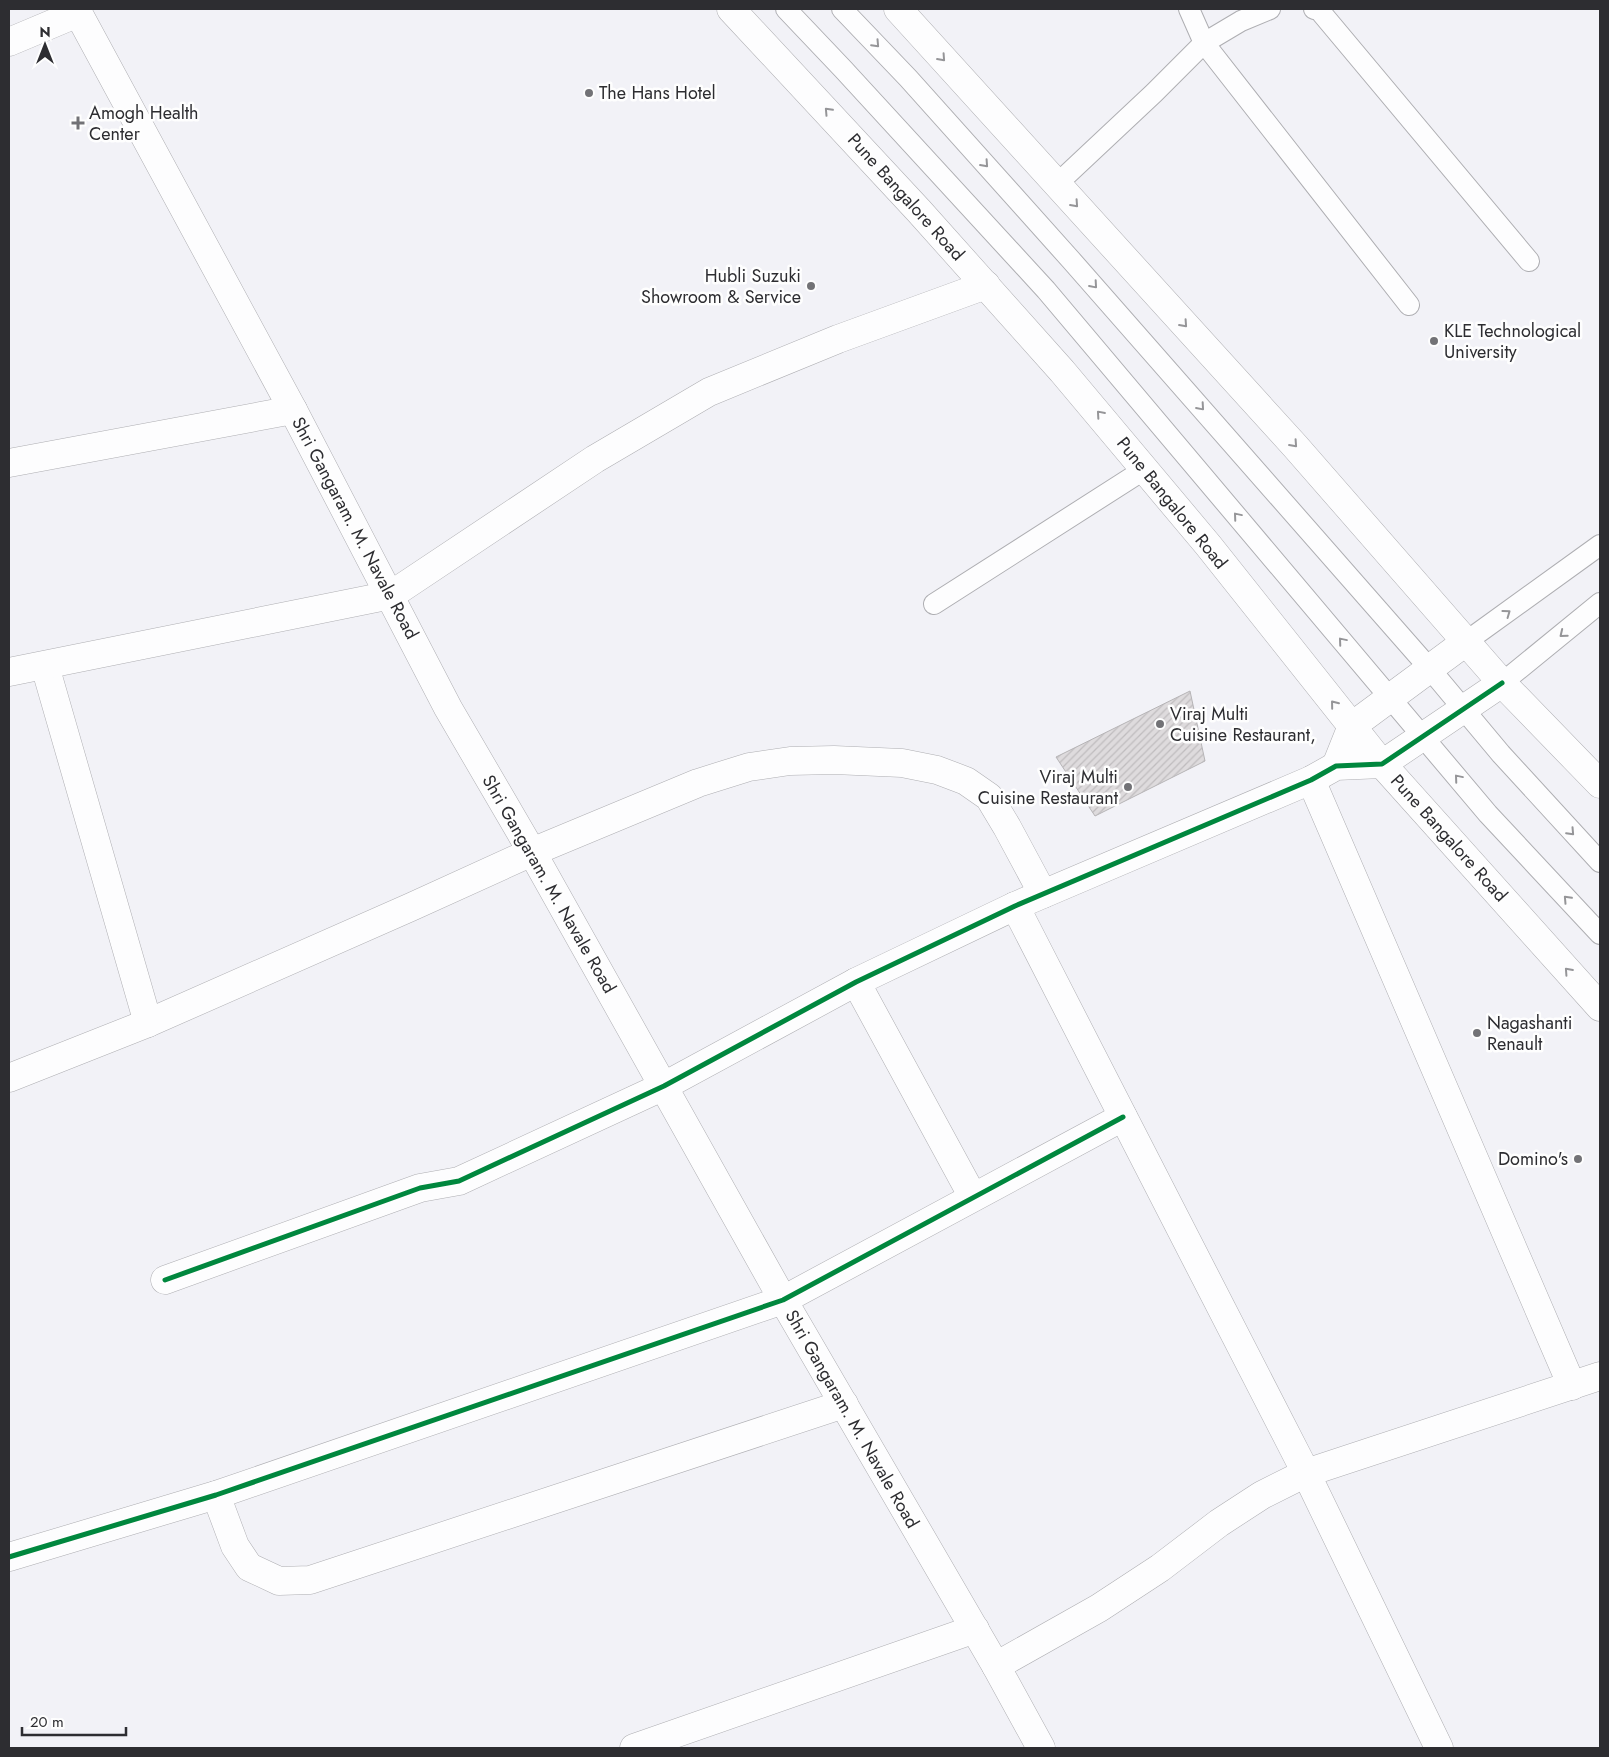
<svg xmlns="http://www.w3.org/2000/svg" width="1609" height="1757" font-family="Jost,sans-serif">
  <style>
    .building { fill: url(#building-hatch); stroke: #b6b4b6 }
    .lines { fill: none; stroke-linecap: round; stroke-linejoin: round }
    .service-casing { stroke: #aeaeb2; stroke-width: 22 }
    .minor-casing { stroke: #aeaeb2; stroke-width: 29 }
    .secondary-casing { stroke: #aeaeb2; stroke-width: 29 }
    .primary-casing { stroke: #aeaeb2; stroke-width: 29 }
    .service { stroke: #fdfdfe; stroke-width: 20 }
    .minor { stroke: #fdfdfe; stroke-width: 28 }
    .secondary { stroke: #fdfdfe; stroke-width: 28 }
    .primary { stroke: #fdfdfe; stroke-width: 28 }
    .cycleway-casing { stroke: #fefefe; stroke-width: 8 }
    .cycleway { stroke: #00873e; stroke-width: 5 }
    .oneway { stroke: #959598 }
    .poi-dot { fill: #727276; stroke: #fefefe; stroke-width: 2 }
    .labels { text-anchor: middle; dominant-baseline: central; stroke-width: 5; stroke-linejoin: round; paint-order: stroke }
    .poi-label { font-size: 18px; fill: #2d2d31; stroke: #fefefe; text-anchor: start }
    .street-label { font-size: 18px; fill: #2d2d31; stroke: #fefefe }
  </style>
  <defs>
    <pattern id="building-hatch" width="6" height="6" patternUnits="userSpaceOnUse" patternTransform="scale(1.25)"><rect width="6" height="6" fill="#dedbdd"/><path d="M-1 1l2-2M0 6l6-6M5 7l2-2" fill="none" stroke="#bfbcbe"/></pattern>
  </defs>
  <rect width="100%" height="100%" fill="#f2f2f7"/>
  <!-- building -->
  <polygon class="building" points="1190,691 1205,761 1095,816 1056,757"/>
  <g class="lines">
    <defs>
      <g id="service">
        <polyline points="786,9 843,69 1046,290 1488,814 1600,934"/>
        <polyline points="842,9 908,78 1071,260 1430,669 1501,754 1600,862"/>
        <polyline points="1189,9 1204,43 1409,305"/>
        <polyline points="1314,9 1319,10 1529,261"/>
        <polyline points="1057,184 1154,93 1204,43 1241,21 1270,9"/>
        <polyline points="934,604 1145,469"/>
        <polyline points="1467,641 1600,545"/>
        <polyline points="1502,683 1600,603"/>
      </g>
      <g id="minor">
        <polyline points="9,42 78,13"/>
        <polyline points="9,463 293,410"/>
        <polyline points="45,666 148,1023"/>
        <polyline points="9,672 391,595 595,459 709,392 838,339 986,285"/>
        <polyline points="1336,766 1352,726 1467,641"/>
        <polyline points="1311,780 1572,1386"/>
        <polyline points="1015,906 1306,1473 1439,1748"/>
        <polyline points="856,982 973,1197"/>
        <polyline points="9,1078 148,1023 411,907 532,852 698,783 749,767 790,761 834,760 902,763 937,770 966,781 989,797 1007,827 1043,894"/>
        <polyline points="165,1280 420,1188 459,1181 664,1086 856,982 1015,906 1311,780 1336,766 1382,764 1502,683"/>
        <polyline points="216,1495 235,1546 249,1567 279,1581 310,1580 844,1404"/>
        <polyline points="9,1557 216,1495 783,1300 1123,1117"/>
        <polyline points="996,1666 1099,1608 1160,1568 1219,1523 1262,1495 1306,1473 1600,1376"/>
        <polyline points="634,1748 975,1629"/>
      </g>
      <polyline id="secondary" points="76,9 293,410 448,708 532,852 783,1300 996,1666 1041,1748"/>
      <g id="primary">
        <polyline points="731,9 919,211 1062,371 1208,545 1382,764 1600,1007"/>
        <polyline points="898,9 1295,446 1502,683 1600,784"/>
      </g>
    </defs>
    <!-- service casing -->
    <use href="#service" class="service-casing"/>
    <!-- minor casing -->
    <use href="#minor" class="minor-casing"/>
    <!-- secondary casing -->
    <use href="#secondary" class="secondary-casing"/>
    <!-- primary casing -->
    <use href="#primary" class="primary-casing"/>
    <!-- service -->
    <use href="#service" class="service"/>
    <!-- minor -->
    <use href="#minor" class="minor"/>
    <!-- secondary -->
    <use href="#secondary" class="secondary"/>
    <!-- primary -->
    <use href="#primary" class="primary"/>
    <defs>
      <g id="cycleway">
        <polyline points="165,1280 420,1188 459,1181 664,1086 856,982 1015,906 1311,780 1336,766 1382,764 1502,683"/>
        <polyline points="9,1557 216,1495 783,1300 1123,1117"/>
      </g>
    </defs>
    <!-- cycleway casing -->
    <use href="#cycleway" class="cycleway-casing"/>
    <!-- cycleway -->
    <use href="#cycleway" class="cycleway"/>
  </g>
  <!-- one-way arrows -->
  <defs><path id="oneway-chevron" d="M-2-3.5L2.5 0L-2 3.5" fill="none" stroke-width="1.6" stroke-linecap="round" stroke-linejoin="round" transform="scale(1.25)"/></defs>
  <g class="oneway">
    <use href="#oneway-chevron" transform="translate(876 44) rotate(47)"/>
    <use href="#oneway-chevron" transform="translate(942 58) rotate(48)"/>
    <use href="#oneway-chevron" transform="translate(828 111) rotate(-133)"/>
    <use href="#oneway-chevron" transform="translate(985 164) rotate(48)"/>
    <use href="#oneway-chevron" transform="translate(1075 204) rotate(48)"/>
    <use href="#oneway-chevron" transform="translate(1094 285) rotate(49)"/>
    <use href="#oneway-chevron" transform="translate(1184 324) rotate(48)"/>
    <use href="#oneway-chevron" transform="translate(1201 407) rotate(49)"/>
    <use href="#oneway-chevron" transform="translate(1100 414) rotate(-131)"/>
    <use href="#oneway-chevron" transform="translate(1294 444) rotate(48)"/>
    <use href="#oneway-chevron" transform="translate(1237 516) rotate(-130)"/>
    <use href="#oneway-chevron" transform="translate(1507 613) rotate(-36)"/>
    <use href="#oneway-chevron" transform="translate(1563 634) rotate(141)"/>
    <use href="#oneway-chevron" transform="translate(1342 641) rotate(-130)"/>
    <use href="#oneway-chevron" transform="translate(1334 704) rotate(-129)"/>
    <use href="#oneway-chevron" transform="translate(1458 778) rotate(-130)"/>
    <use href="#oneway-chevron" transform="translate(1571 832) rotate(47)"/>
    <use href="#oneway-chevron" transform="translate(1567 899) rotate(-133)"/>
    <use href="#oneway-chevron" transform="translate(1568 971) rotate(-132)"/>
  </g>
  <!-- markers -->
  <g class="poi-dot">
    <circle cx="589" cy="93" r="5"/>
    <path d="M75.5 115.5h5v5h5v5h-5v5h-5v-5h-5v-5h5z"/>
    <circle cx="811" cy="286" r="5"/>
    <circle cx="1434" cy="341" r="5"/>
    <circle cx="1160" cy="724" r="5"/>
    <circle cx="1128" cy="787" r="5"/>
    <circle cx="1477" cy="1033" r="5"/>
    <circle cx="1578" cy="1159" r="5"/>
  </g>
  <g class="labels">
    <!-- poi labels -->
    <g class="poi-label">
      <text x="599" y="93">The Hans Hotel</text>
      <text x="89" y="113">Amogh Health<tspan x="89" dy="21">Center</tspan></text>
      <text x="801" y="276" text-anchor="end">Hubli Suzuki<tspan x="801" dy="21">Showroom &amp; Service</tspan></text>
      <text x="1444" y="331">KLE Technological<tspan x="1444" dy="21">University</tspan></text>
      <text x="1170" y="714">Viraj Multi<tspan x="1170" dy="21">Cuisine Restaurant,</tspan></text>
      <text x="1118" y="777" text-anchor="end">Viraj Multi<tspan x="1118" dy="21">Cuisine Restaurant</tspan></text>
      <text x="1487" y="1023">Nagashanti<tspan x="1487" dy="21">Renault</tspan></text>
      <text x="1568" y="1159" text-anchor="end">Domino's</text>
    </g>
    <!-- street labels -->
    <g class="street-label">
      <text transform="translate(906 197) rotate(48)">Pune Bangalore Road</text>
      <text transform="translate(1172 503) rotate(51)">Pune Bangalore Road</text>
      <text transform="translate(355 528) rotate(62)">Shri Gangaram. M. Navale Road</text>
      <text transform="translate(1449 838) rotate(48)">Pune Bangalore Road</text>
      <text transform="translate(549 884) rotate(60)">Shri Gangaram. M. Navale Road</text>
      <text transform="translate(852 1419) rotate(60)">Shri Gangaram. M. Navale Road</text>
    </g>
  </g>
  <!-- border -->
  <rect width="1609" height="1757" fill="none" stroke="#2d2d31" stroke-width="20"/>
  <!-- north arrow -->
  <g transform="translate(45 45)" stroke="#fefefe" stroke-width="4" paint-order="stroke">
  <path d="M0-4L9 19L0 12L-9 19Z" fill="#2d2d31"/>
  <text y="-8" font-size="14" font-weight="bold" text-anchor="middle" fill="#2d2d31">N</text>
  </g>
  <!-- scale -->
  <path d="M22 1727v8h104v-8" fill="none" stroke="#2d2d31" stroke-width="2.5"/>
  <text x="30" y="1727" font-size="15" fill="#2d2d31" stroke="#fefefe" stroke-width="4" paint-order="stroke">20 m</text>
</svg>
